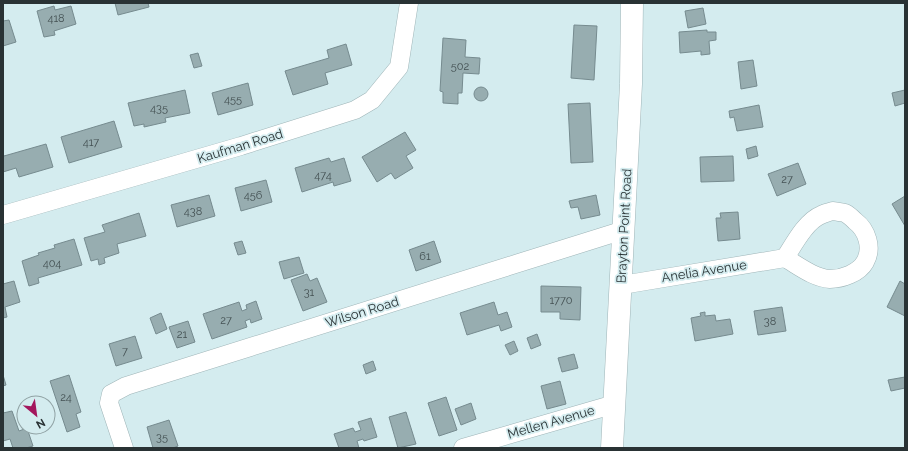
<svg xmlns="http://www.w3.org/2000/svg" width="908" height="451" font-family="Raleway,sans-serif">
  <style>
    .building { fill: #97adb0; stroke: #768b8f }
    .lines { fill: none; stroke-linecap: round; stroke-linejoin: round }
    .street-casing { stroke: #9eb4b7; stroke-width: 19 }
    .secondary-casing { stroke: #9eb4b7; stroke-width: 23 }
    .street { stroke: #fff; stroke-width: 18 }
    .secondary { stroke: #fff; stroke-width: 22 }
    .labels { text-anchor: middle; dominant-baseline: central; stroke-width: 3.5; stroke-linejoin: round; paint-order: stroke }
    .number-label { font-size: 11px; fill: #445153 }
    .street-label { font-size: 13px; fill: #293234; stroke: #d4ecef }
  </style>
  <rect width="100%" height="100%" fill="#d4ecef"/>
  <!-- building -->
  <g class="building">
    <polygon points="115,3 148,3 149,7 118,15"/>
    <polygon points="54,6 55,10 71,6 76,24 54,31 55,35 44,37 37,11"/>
    <polygon points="703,8 706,24 688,28 685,11"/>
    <polygon points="9,20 16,42 3,46 3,21"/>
    <polygon points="574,25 597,26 594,80 571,78"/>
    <polygon points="707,30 707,32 716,32 716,40 709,41 710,54 701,55 701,51 680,53 679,32"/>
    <polygon points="443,38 466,40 465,57 480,58 479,74 463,73 462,93 458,93 458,104 443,103 443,92 440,91"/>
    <polygon points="346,44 352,65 325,73 328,84 293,95 285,71 329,58 327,50"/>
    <polygon points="198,53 202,66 194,68 190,55"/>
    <polygon points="753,60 757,86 741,89 738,62"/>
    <polygon points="248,83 253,105 218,115 212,93"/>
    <circle cx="481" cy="94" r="7"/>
    <polygon points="185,90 190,113 165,118 166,122 144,127 144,124 134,126 128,103"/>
    <polygon points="905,90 905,103 895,106 892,93"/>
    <polygon points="590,103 593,162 571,163 568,104"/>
    <polygon points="759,105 763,127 737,131 734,117 730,118 729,111"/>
    <polygon points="114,121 122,147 69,163 61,137"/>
    <polygon points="405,132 416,150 406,156 413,168 395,179 391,173 377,182 362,157"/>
    <polygon points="46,144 53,167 19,177 16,168 3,172 3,154 4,156"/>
    <polygon points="756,146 758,156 748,159 746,149"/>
    <polygon points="733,156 734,181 701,182 700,157"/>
    <polygon points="329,158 331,162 344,158 351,181 334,186 333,182 302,192 295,168"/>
    <polygon points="798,163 806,184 777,196 768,174"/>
    <polygon points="266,180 272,202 241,211 235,188"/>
    <polygon points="209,195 215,216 177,227 171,205"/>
    <polygon points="596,195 600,215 581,219 578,207 571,208 569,201"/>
    <polygon points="905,196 905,226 892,204"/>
    <polygon points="738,212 740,239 718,241 716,218 721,218 720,213"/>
    <polygon points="139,213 146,236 117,244 119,253 104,258 105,263 99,265 98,259 91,261 84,238 105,232 102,225"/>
    <polygon points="74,239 82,265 38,278 39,283 29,286 22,261 39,255 38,253 55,248 54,245"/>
    <polygon points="242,241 246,253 238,255 234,243"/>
    <polygon points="434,241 441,262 416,271 409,250"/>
    <polygon points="299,257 304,273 284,279 279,262"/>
    <polygon points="307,274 310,281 317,278 327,302 303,311 291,280"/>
    <polygon points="14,281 20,302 5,307 7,317 3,318 3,284"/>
    <polygon points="900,281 905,284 905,316 887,307"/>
    <polygon points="541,286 581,287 580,320 560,319 560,312 541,312"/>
    <polygon points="256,301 262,319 251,323 250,319 245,321 247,327 212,339 203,314 239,302 242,311 247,309 246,305"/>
    <polygon points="494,302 498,315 507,312 512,327 501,331 499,325 467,335 460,313"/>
    <polygon points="782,307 786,331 758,335 754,311"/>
    <polygon points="705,312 705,316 715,315 716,321 730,319 733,334 695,341 691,318 701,316 700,313"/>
    <polygon points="161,313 167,329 156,334 150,318"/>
    <polygon points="188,321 195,342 177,348 169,327"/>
    <polygon points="537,334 541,345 531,349 527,338"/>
    <polygon points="135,336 142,358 116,366 109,344"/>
    <polygon points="514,341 518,351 510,355 505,345"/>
    <polygon points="574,354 578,368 562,372 558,358"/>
    <polygon points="373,361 376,370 366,374 363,365"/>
    <polygon points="3,375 6,385 3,386"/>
    <polygon points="69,375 81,412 76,414 80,427 67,432 50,381"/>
    <polygon points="905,377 905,388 891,391 888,380"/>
    <polygon points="560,381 566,404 547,409 541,386"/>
    <polygon points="446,397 457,430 439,436 428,403"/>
    <polygon points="471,403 476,419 461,425 455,409"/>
    <polygon points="12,411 19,431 27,428 33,446 26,448 13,448 10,439 3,441 3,413"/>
    <polygon points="406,412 416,444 398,448 389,417"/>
    <polygon points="371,418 377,437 364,441 363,439 357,441 359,448 339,448 334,434 353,428 355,432 361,430 358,422"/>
    <polygon points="169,420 178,446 173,448 153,448 147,427"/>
  </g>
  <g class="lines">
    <defs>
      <g id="street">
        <path d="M 833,211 C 837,212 842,212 845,213 C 849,215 852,218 855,221 C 867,230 873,248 865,262 C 859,273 842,279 830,279 C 814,278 799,266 785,258 C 794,244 806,221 821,215 C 825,213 829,212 833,211 Z"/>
        <polyline points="3,215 241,146 355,110 372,100 399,67 409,3"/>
        <polyline points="622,285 785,258"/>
        <polyline points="124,448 109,403 111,394 126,386 624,230"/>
        <polyline points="463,448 615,404"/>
      </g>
      <polyline id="secondary" points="612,448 631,84 632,3"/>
    </defs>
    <!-- street casing -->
    <use href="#street" class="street-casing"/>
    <!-- secondary casing -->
    <use href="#secondary" class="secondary-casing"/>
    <!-- street -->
    <use href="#street" class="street"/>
    <!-- secondary -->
    <use href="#secondary" class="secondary"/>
  </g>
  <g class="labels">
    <!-- number labels -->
    <g class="number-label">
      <text x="56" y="18">418</text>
      <text x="460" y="66">502</text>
      <text x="233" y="99">455</text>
      <text x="159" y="108">435</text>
      <text x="91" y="142">417</text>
      <text x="323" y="175">474</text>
      <text x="787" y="179">27</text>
      <text x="253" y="195">456</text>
      <text x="193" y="211">438</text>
      <text x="425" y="256">61</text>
      <text x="52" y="263">404</text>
      <text x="309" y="292">31</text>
      <text x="561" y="300">1770</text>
      <text x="226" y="320">27</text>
      <text x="770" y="321">38</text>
      <text x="182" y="334">21</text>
      <text x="125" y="351">7</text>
      <text x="66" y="397">24</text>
      <text x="162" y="437">35</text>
    </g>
    <!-- street labels -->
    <g class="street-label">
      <text transform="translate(240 146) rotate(-17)">Kaufman Road</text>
      <text transform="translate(624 226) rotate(-87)">Brayton Point Road</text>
      <text transform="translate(704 271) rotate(-9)">Anelia Avenue</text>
      <text transform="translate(362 312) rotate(-17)">Wilson Road</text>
      <text transform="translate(551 422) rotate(-16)">Mellen Avenue</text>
    </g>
  </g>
  <!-- border -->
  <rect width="908" height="451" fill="none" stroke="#293234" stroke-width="8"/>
  <!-- north arrow -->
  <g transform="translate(36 415) rotate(151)"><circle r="19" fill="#d4ecef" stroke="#90a2a4"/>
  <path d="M0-3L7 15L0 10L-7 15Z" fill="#a3165d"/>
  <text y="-6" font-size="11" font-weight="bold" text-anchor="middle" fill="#293234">N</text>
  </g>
</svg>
